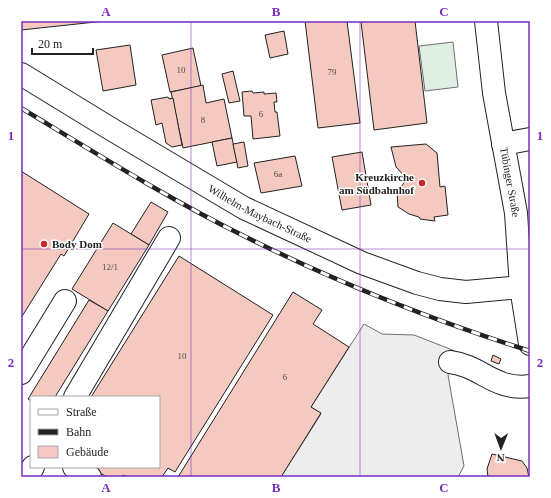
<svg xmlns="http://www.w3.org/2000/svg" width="551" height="498" font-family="Georgia,serif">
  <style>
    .green { fill: #e0efe3; stroke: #6f6f6f }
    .parking { fill: #ededed; stroke: #6f6f6f }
    .building { fill: #f3c9c0; stroke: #222 }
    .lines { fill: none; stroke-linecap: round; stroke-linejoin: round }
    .minor-casing { stroke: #222; stroke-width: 24 }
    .major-casing { stroke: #222; stroke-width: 24 }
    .minor { stroke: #fff; stroke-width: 22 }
    .major { stroke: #fff; stroke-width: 22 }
    .rail-casing { stroke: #222; stroke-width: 4.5 }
    .rail { stroke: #fff; stroke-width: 3; stroke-dasharray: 9; stroke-linecap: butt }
    .grid { fill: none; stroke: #7b2cbf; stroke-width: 1; stroke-opacity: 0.55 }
    .poi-dot { fill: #c62828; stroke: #fff; stroke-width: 1.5 }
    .labels { text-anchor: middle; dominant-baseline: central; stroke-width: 3; stroke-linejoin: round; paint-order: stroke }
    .number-label { font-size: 9px; fill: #564c4a }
    .poi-label { font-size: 11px; font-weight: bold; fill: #222; stroke: #fff; text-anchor: end }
    .street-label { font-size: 11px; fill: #222; stroke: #fff }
    .neatline { fill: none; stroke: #7b2cbf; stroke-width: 1.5 }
    .grid-label { font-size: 13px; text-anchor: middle; font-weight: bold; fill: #7b2cbf }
  </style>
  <rect width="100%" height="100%" fill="#fff"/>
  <!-- green -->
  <polygon class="green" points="453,42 458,87 425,91 419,46"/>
  <!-- parking -->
  <polygon class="parking" points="364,324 382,334 414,335 455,351 450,362 448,375 464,466 458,477 281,477 321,414 311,407"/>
  <!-- building -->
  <g class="building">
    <polygon points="21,21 105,21 21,30"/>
    <polygon points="305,21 347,21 360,123 318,128"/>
    <polygon points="373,21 415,21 427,123 374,130 361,22"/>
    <polygon points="284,31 288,54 270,58 265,35"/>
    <polygon points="130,45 136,85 103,91 96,50"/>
    <polygon points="193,48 201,86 170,92 162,55"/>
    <polygon points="233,71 240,101 229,103 222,74"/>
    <polygon points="203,85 206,103 224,99 232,138 183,148 171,92"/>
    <polygon points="252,91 253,93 264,92 264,94 276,93 277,102 274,102 275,112 277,112 280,136 253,139 251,116 244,116 242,92"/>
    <polygon points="168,97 169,99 173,98 182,145 172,147 166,143 162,123 156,125 151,100"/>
    <polygon points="232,138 237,162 217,166 212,142"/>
    <polygon points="244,142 248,166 238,168 233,144"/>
    <polygon points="426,144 437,153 440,187 445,186 448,215 434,217 435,221 420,219 419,217 409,214 398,207 397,192 407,179 396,167 391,147"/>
    <polygon points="362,152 371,205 342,210 332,157"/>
    <polygon points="295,156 302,186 261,193 254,163"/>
    <polygon points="21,171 89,214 64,256 61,254 21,318"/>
    <polygon points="151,202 168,212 149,245 131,234"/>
    <polygon points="113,223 149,245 108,311 72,289"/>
    <polygon points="179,256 273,315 175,472 168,468 162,477 127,477 123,475 122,477 107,477 90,467 159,467 159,397 91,397"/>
    <polygon points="293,292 322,310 313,324 349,347 311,407 321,413 281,477 178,477"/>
    <polygon points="89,300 108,311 55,397 31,397 31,401 28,399"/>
    <polygon points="493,355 501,359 499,364 491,361"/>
    <polygon points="492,454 522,461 527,468 529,477 488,477 487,469"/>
  </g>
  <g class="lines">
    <defs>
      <g id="minor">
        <path id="s1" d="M 21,74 L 111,129 L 244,208 L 362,263 L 417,283 L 440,289 L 466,292 L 521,287"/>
        <polyline points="503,144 530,139"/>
        <path d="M 450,362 C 482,366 494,391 530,386"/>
        <polyline points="21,373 65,301"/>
        <polyline points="75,397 169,238"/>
        <polyline points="74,467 90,477"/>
        <polyline points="27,477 33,467"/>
      </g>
      <g id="major">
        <path id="s2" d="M 486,21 L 494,93 L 516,213 L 521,287 L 530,344"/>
      </g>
    </defs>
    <!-- minor casing -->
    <use href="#minor" class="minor-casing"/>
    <!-- major casing -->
    <use href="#major" class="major-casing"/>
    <!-- minor -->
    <use href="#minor" class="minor"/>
    <!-- major -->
    <use href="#major" class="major"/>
    <defs>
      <path id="rail" d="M 21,108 C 94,152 167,198 244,236 C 336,282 432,320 530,351"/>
    </defs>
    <!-- rail casing -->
    <use href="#rail" class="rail-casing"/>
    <!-- rail -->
    <use href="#rail" class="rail"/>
  </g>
  <!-- grid -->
  <path class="grid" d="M 191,21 L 191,477M 360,21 L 360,477M 21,249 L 530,249"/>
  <!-- markers -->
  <g class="poi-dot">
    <circle cx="422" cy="183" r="4"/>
    <circle cx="44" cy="244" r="4"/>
  </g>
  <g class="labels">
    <!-- number labels -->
    <g class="number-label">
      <text x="181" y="70">10</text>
      <text x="332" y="72">79</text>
      <text x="261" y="114">6</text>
      <text x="203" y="120">8</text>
      <text x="278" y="174">6a</text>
      <text x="110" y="267">12/1</text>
      <text x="182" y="356">10</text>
      <text x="285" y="377">6</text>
    </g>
    <!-- poi labels -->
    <g class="poi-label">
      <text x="414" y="177">Kreuzkirche<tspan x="414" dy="13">am Südbahnhof</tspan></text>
      <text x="52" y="244" text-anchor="start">Body Dom</text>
    </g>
    <!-- street labels -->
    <g class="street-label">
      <text stroke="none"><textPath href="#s2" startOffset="163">Tübinger Straße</textPath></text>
      <text stroke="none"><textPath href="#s1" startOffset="277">Wilhelm-Maybach-Straße</textPath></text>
    </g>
  </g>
  <!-- border -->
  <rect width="551" height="498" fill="none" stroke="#ffffff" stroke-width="44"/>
  <!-- legend -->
  <rect x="30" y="396" width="130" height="72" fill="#ffffff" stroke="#a7a7a7"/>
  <rect x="38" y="409" width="20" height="6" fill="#ffffff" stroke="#a7a7a7"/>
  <text x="66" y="416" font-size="12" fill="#222222">Straße</text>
  <rect x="38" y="429" width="20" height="6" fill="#222222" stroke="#a7a7a7"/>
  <text x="66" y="436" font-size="12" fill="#222222">Bahn</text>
  <rect x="38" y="446" width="20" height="12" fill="#f3c9c0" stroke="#a7a7a7"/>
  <text x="66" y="456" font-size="12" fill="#222222">Gebäude</text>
  <!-- north arrow -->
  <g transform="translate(501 448) rotate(181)" stroke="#ffffff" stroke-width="3" paint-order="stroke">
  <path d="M0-3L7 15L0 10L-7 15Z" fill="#222222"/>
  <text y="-6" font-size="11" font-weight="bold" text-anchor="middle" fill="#222222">N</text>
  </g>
  <!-- scale -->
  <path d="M32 48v6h61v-6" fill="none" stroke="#222222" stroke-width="2"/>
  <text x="38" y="48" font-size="12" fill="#222222" stroke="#ffffff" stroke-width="3" paint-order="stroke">20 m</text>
  <rect x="22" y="22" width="507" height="454" class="neatline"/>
  <g class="grid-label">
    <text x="106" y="16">A</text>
    <text x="276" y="16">B</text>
    <text x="444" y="16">C</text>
    <text x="11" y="140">1</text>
    <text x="540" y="140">1</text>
    <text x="11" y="367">2</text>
    <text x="540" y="367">2</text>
    <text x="106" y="492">A</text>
    <text x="276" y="492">B</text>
    <text x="444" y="492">C</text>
  </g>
</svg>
